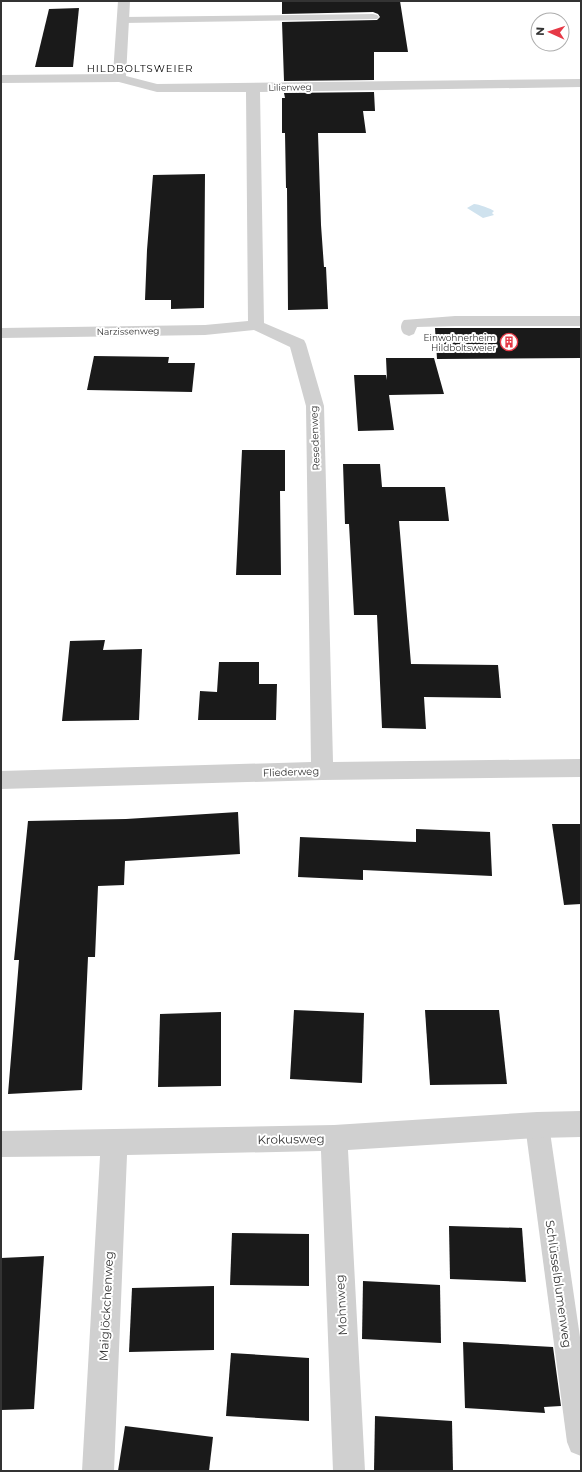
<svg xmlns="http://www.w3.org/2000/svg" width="582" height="1472" font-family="Montserrat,sans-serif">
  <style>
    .water { fill: #cfe2ee }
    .building { fill: #1a1a1a }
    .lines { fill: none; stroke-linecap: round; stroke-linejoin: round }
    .service { fill: #d0d0d0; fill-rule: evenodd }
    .minor { fill: #d0d0d0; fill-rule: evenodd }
    .labels { text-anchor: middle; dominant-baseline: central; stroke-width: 4; stroke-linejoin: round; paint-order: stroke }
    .far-street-label { font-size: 9px; fill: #333; stroke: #fff }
    .far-poi-label { font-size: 9px; fill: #333; stroke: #fff; text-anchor: end }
    .far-quarter-label { font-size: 10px; letter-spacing: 1px; fill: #000; stroke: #fff }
    .street-label { font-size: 10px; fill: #333; stroke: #fff }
    .near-street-label { font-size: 12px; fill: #333; stroke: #fff }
  </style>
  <rect width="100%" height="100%" fill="#fff"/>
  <!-- water -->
  <path class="water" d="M 474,204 C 478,204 492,209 494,211 L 492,213 L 494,215 L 483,218 L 467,208 Z"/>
  <!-- building -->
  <g class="building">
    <polygon points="400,1 408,52 374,52 374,80 284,81 282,22 377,20 380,17 378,14 373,12 282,14 282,2"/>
    <polygon points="79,8 73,67 35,67 49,9"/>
    <polygon points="374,92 375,111 363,111 366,133 318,133 321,225 324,267 326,267 328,309 288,310 287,188 286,188 285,133 282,133 282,98 285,98 284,93"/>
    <polygon points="205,174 204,308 171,309 171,300 145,300 147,250 153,175"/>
    <polygon points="435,328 581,328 581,358 437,359"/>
    <polygon points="94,356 169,357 168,363 195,363 192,392 87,390"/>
    <polygon points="386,358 434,358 444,394 389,395 394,430 358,431 354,375 386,375 387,380"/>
    <polygon points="242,450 285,450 285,491 280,491 281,575 236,575"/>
    <polygon points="343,464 380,464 382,487 445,487 449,521 399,521 411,664 498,665 501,698 424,697 426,729 382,728 377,615 354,615 349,524 345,524"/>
    <polygon points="105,640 103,650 142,649 139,720 62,721 70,641"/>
    <polygon points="219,662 259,662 259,684 277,684 276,720 198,720 200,691 217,692"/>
    <polygon points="238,812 240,854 125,861 124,885 98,886 95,957 88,957 82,1090 8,1094 19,960 14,960 28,821 126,819"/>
    <polygon points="552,824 581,824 581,904 564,905"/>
    <polygon points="416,829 490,832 492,876 363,870 363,880 298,877 300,837 416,842"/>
    <polygon points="294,1010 364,1013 362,1083 290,1079"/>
    <polygon points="425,1010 499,1010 507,1084 430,1085"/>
    <polygon points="221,1012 221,1086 158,1087 160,1014"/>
    <polygon points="449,1226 522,1228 526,1282 450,1279"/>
    <polygon points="232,1233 309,1234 309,1286 230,1285"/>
    <polygon points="44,1256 34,1409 1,1410 1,1258"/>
    <polygon points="363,1281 440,1285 441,1343 362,1339"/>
    <polygon points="214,1286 214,1350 129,1352 132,1288"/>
    <polygon points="463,1342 553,1347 561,1406 544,1407 545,1413 465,1408"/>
    <polygon points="231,1353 309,1358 309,1421 226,1416"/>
    <polygon points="375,1416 452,1421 453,1471 374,1471"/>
    <polygon points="125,1426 213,1437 209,1471 118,1471"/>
  </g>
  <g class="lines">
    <!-- service -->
    <g class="service">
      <polygon points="373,14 377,15 379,17 377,19 123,23 119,22 117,20 119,18 123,17"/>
      <path d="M 455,316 L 581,316 L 581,326 L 455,326 L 417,327 L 414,334 L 409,336 L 404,334 C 400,330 400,324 404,320 Z"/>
      <polygon points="537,1113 546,1117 549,1125 581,1344 581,1456 571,1452 567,1442 525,1125 528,1117"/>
    </g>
    <!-- minor -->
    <g class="minor">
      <polygon points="118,1 130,1 126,76 157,84 581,79 581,87 260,92 264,323 304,340 306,344 324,406 333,762 581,759 581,777 322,780 1,789 1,771 311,762 306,406 290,347 254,330 205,335 1,338 1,328 205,325 248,321 246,92 157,92 119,82 1,83 1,75 113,74"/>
      <polygon points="581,1111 581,1137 537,1138 348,1150 365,1471 333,1471 321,1151 127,1155 114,1471 82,1471 100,1156 1,1157 1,1131 334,1125 537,1112"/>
    </g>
  </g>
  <!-- icons -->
  <defs>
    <symbol id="building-ring" viewBox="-11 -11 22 22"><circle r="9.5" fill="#fff" stroke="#e63946" stroke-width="1.5"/><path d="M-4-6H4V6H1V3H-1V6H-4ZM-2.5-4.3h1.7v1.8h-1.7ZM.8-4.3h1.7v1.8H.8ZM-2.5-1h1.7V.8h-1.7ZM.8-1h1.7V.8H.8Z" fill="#e63946"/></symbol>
  </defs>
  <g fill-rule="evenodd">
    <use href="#building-ring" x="499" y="332" width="20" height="20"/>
  </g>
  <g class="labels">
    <!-- far-street labels -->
    <g class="far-street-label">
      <text transform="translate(290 87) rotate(-1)">Lilienweg</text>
      <text transform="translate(128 331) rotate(-1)">Narzissenweg</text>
    </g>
    <!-- far-poi labels -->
    <g class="far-poi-label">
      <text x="496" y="337">Einwohnerheim<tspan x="496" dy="10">Hildboltsweier</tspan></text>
    </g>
    <!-- far-quarter labels -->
    <g class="far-quarter-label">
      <text x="140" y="68">HILDBOLTSWEIER</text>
    </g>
    <!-- street labels -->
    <g class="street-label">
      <text transform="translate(315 438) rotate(-92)">Resedenweg</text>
      <text transform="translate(291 772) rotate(-2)">Fliederweg</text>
    </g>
    <!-- near-street labels -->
    <g class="near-street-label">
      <text transform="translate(291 1139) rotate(-1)">Krokusweg</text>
      <text transform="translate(559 1284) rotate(82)">Schlüsselblumenweg</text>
      <text transform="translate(341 1305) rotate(-93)">Mohnweg</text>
      <text transform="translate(106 1306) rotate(-87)">Maiglöckchenweg</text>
    </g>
  </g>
  <!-- border -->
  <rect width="582" height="1472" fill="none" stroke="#333333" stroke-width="4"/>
  <!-- north arrow -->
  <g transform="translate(550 32) rotate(273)"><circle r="19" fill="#ffffff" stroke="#adadad"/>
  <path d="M0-3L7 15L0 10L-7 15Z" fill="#e63946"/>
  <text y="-6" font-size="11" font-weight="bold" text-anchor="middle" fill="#333333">N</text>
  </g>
</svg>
